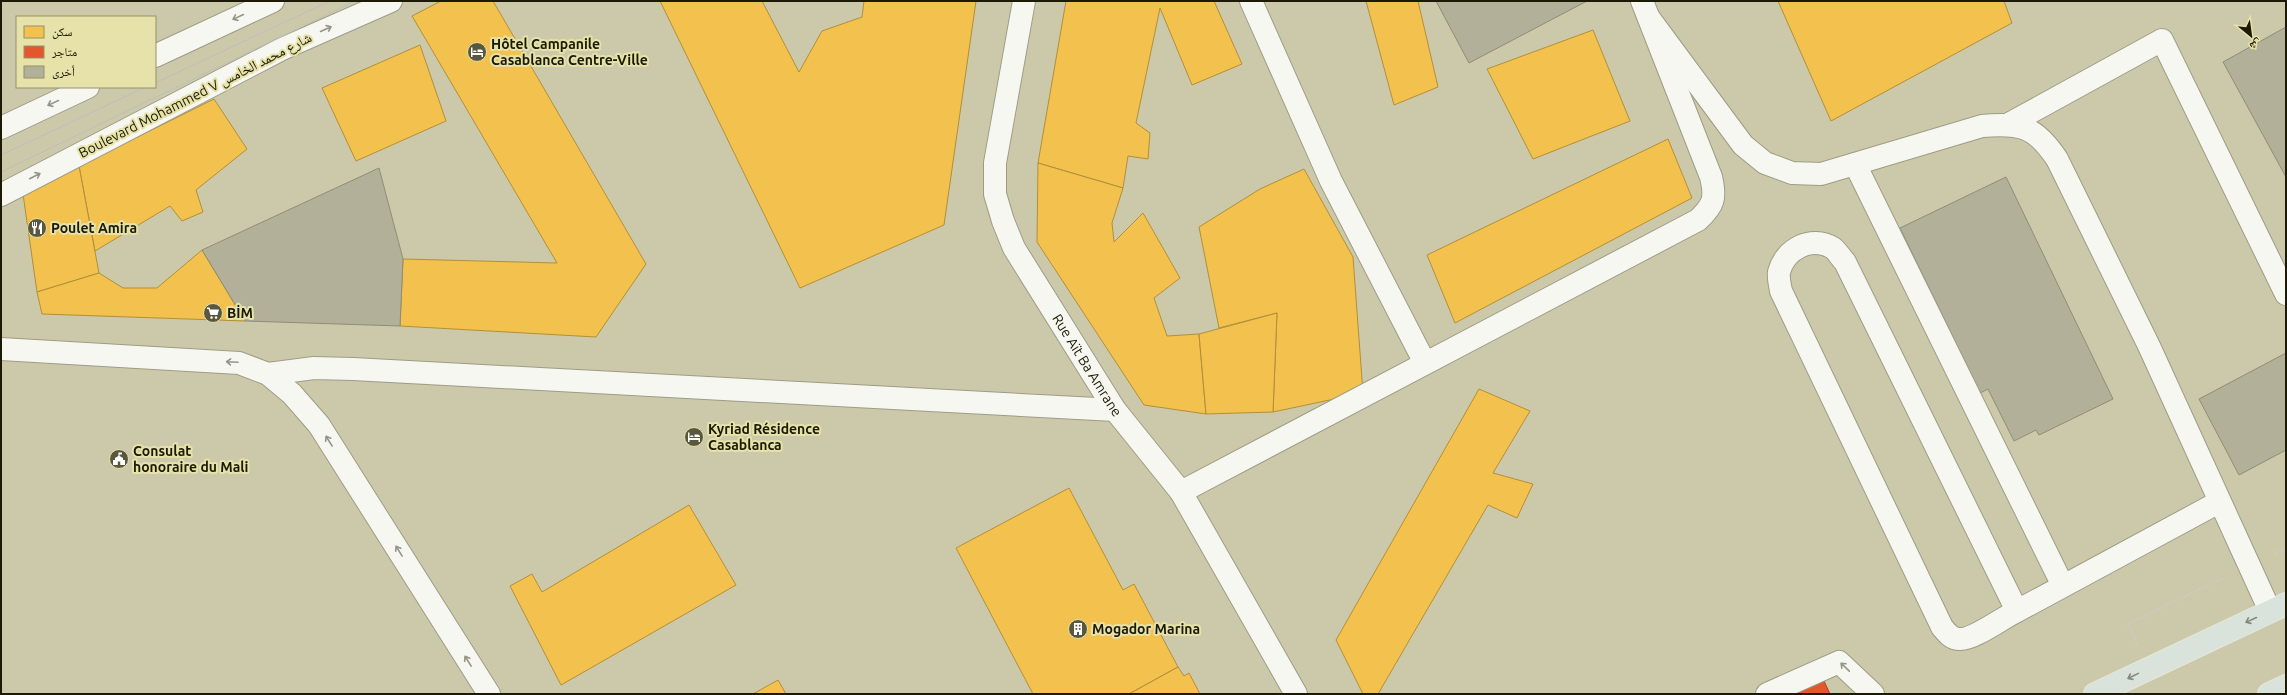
<svg xmlns="http://www.w3.org/2000/svg" width="2287" height="695" font-family="Ubuntu,'Noto Naskh Arabic',sans-serif">
  <style>
    .homes { fill: #f2c14e; stroke: #b28f38 }
    .shops { fill: #e4572e; stroke: #a84522 }
    .building { fill: #b2b098; stroke: #8f8d76 }
    .lines { fill: none; stroke-linecap: round; stroke-linejoin: round }
    .minor-casing { stroke: #9e9c85; stroke-width: 24 }
    .major-casing { stroke: #e8e7d9; stroke-width: 24 }
    .path { stroke: #cbcbc1; stroke-width: 2.5; stroke-dasharray: 2 2; stroke-linecap: butt }
    .minor { stroke: #f7f7f2; stroke-width: 22 }
    .major { stroke: #dae3db; stroke-width: 22 }
    .tram { stroke: #bfbfb6; stroke-width: 1 }
    .oneway { stroke: #949487 }
    .oneway2 { stroke: #84897b }
    .labels { text-anchor: middle; dominant-baseline: central; stroke-width: 4; stroke-linejoin: round; paint-order: stroke }
    .poi-label { font-size: 14px; font-weight: bold; fill: #1c1a05; stroke: #e6e2a9; text-anchor: start }
    .street-label { font-size: 14px; fill: #1c1a05; stroke: #e6e2a9 }
  </style>
  <rect width="100%" height="100%" fill="#ccc9ab"/>
  <!-- homes -->
  <g class="homes">
    <polygon points="441,1 493,1 646,264 596,337 400,326 403,259 557,263 412,16"/>
    <polygon points="660,1 762,1 799,72 822,31 862,17 864,1 976,1 944,225 800,288"/>
    <polygon points="1066,1 1214,1 1242,64 1192,85 1160,8 1136,123 1150,133 1148,159 1128,156 1123,188 1038,163"/>
    <polygon points="1366,1 1418,1 1438,87 1394,105"/>
    <polygon points="1778,1 2004,1 2012,23 1831,121"/>
    <polygon points="1593,30 1630,121 1533,159 1487,69"/>
    <polygon points="420,45 446,121 356,161 322,88"/>
    <polygon points="214,99 247,149 196,190 203,212 182,221 170,206 95,251 79,166"/>
    <polygon points="1668,139 1692,198 1455,323 1427,255"/>
    <polygon points="1038,163 1123,188 1112,223 1114,242 1143,213 1180,278 1154,298 1167,336 1199,334 1206,414 1144,405 1037,242"/>
    <polygon points="79,166 99,273 37,292 23,194"/>
    <polygon points="1304,169 1353,257 1363,393 1273,412 1277,313 1219,328 1199,227 1260,189"/>
    <polygon points="202,250 245,321 42,314 37,292 99,273 123,288 157,288"/>
    <polygon points="1277,313 1273,412 1206,414 1199,334"/>
    <polygon points="1479,389 1530,411 1493,473 1533,484 1517,518 1488,505 1378,694 1363,694 1336,640"/>
    <polygon points="1069,488 1123,590 1134,584 1178,667 1129,694 1033,694 956,548"/>
    <polygon points="689,505 736,585 561,685 510,586 532,574 542,592"/>
    <polygon points="1178,667 1184,676 1189,673 1200,694 1129,694"/>
    <polygon points="778,680 786,694 753,694"/>
  </g>
  <!-- shops -->
  <polygon class="shops" points="1824,681 1830,694 1795,694"/>
  <!-- building -->
  <g class="building">
    <polygon points="1436,1 1587,1 1469,63"/>
    <polygon points="2286,27 2286,177 2223,62"/>
    <polygon points="379,168 403,259 400,326 245,321 202,250"/>
    <polygon points="2006,177 2113,399 2039,435 2036,430 2014,441 1988,389 1980,393 1900,228"/>
    <polygon points="2286,353 2286,450 2239,475 2199,399"/>
  </g>
  <g class="lines">
    <defs>
      <g id="minor">
        <path id="s1" d="M 1024,1 L 995,163 L 995,194 L 1003,221 L 1014,248 L 1115,410 L 1181,492 L 1296,694"/>
        <polyline points="1251,1 1331,181 1425,363"/>
        <path d="M 1649,18 L 1743,145 L 1765,163 L 1792,173 L 1821,174 L 1982,126 C 2021,123 2035,126 2057,159 L 2149,346 L 2270,611"/>
        <polyline points="155,56 273,1"/>
        <polyline points="2009,124 2162,40 2286,294"/>
        <polyline points="1,128 88,87"/>
        <polyline points="1855,164 2063,586"/>
        <polyline points="1,195 282,49 391,1"/>
        <polyline points="1,349 239,363 268,374 292,394 319,425 489,694"/>
        <polyline points="268,374 314,368 353,369 1115,410"/>
        <path d="M 1181,492 L 1698,220 C 1714,205 1716,198 1711,177 L 1642,1"/>
        <path d="M 2017,611 C 2004,617 1973,640 1960,639 C 1951,639 1947,633 1942,627 L 1781,291 C 1780,285 1778,278 1779,272 C 1785,249 1811,235 1833,248 C 1837,251 1841,258 1845,262 L 2017,611 L 2219,502"/>
        <polyline points="1767,694 1839,662 1873,694"/>
      </g>
      <g id="major">
        <polyline points="2095,694 2286,604"/>
        <polyline points="2269,694 2286,686"/>
      </g>
    </defs>
    <!-- minor casing -->
    <use href="#minor" class="minor-casing"/>
    <!-- major casing -->
    <use href="#major" class="major-casing"/>
    <!-- path -->
    <g class="path">
      <polyline points="2275,553 2286,548"/>
      <polyline points="2137,644 2128,624 2223,578"/>
    </g>
    <!-- minor -->
    <use href="#minor" class="minor"/>
    <!-- major -->
    <use href="#major" class="major"/>
    <!-- tram -->
    <g class="tram">
      <polyline points="155,83 330,1"/>
      <polyline points="1,155 146,87"/>
      <polyline points="1,172 355,1"/>
    </g>
  </g>
  <!-- one-way arrows -->
  <defs><path id="oneway-shaft" d="M-6 0H5M1.5-3L5.5 0L1.5 3" fill="none" stroke-width="1.6" stroke-linecap="round" stroke-linejoin="round"/></defs>
  <g class="oneway">
    <use href="#oneway-shaft" transform="translate(238 17) rotate(155)"/>
    <use href="#oneway-shaft" transform="translate(326 29) rotate(-24)"/>
    <use href="#oneway-shaft" transform="translate(53 103) rotate(155)"/>
    <use href="#oneway-shaft" transform="translate(35 176) rotate(-27)"/>
    <use href="#oneway-shaft" transform="translate(232 362) rotate(-177)"/>
    <use href="#oneway-shaft" transform="translate(329 441) rotate(-122)"/>
    <use href="#oneway-shaft" transform="translate(399 551) rotate(-122)"/>
    <use href="#oneway-shaft" transform="translate(468 661) rotate(-122)"/>
    <use href="#oneway-shaft" transform="translate(1845 667) rotate(-136)"/>
  </g>
  <g class="oneway2">
    <use href="#oneway-shaft" transform="translate(2251 620) rotate(155)"/>
    <use href="#oneway-shaft" transform="translate(2133 676) rotate(154)"/>
  </g>
  <!-- icons -->
  <defs>
    <symbol id="hotel-disc" viewBox="-11 -11 22 22"><circle r="9.5" fill="#5a573f" stroke="#e6e2a9"/><path d="M-6-4.5h1.5V1H6V5H4.5V3h-9V5H-6ZM-4 0a1.8 1.8 0 1 1 3.6 0ZM.5 0V-2.5h3Q6-2.5 6 0Z" fill="#fff"/></symbol>
    <symbol id="restaurant-disc" viewBox="-11 -11 22 22"><circle r="9.5" fill="#5a573f" stroke="#e6e2a9"/><path d="M-5-6h1v4h1v-4h1v4h1v-4h1v5L-1.5 .5V6h-2V.5L-5-1ZM5-6V6H3V1.5H1.5Q1.5-4 5-6Z" fill="#fff"/></symbol>
    <symbol id="supermarket-disc" viewBox="-11 -11 22 22"><circle r="9.5" fill="#5a573f" stroke="#e6e2a9"/><path d="M-6-5.5h2.5l.6 2H6L4.5 2H-2.5L-4.4-4H-6ZM-1.5 3.2a1.3 1.3 0 1 0 .1 0ZM3 3.2a1.3 1.3 0 1 0 .1 0Z" fill="#fff"/></symbol>
    <symbol id="civic-disc" viewBox="-11 -11 22 22"><circle r="9.5" fill="#5a573f" stroke="#e6e2a9"/><path d="M-.6-6.5H3V-4.5H.6V-3L4-1V1h2V6H-6V1h2V-1L-.6-3ZM-1.2 2.5V6h2.4V2.5Z" fill="#fff"/></symbol>
    <symbol id="building-disc" viewBox="-11 -11 22 22"><circle r="9.5" fill="#5a573f" stroke="#e6e2a9"/><path d="M-4-6H4V6H1V3H-1V6H-4ZM-2.5-4.3h1.7v1.8h-1.7ZM.8-4.3h1.7v1.8H.8ZM-2.5-1h1.7V.8h-1.7ZM.8-1h1.7V.8H.8Z" fill="#fff"/></symbol>
  </defs>
  <g fill-rule="evenodd">
    <use href="#hotel-disc" x="466" y="41" width="22" height="22"/>
    <use href="#restaurant-disc" x="26" y="217" width="22" height="22"/>
    <use href="#supermarket-disc" x="202" y="302" width="22" height="22"/>
    <use href="#hotel-disc" x="683" y="426" width="22" height="22"/>
    <use href="#civic-disc" x="108" y="448" width="22" height="22"/>
    <use href="#building-disc" x="1067" y="618" width="22" height="22"/>
  </g>
  <g class="labels">
    <!-- poi labels -->
    <g class="poi-label">
      <text x="491" y="44">Hôtel Campanile<tspan x="491" dy="16">Casablanca Centre-Ville</tspan></text>
      <text x="51" y="228">Poulet Amira</text>
      <text x="227" y="313">BİM</text>
      <text x="708" y="429">Kyriad Résidence<tspan x="708" dy="16">Casablanca</tspan></text>
      <text x="133" y="451">Consulat<tspan x="133" dy="16">honoraire du Mali</tspan></text>
      <text x="1092" y="629">Mogador Marina</text>
    </g>
    <!-- street labels -->
    <g class="street-label">
      <text transform="translate(195 95) rotate(-27)">Boulevard Mohammed V شارع محمد الخامس</text>
      <text stroke="none"><textPath href="#s1" startOffset="391">Rue Aït Ba Amrane</textPath></text>
    </g>
  </g>
  <!-- border -->
  <rect width="2287" height="695" fill="none" stroke="#1c1a05" stroke-width="4"/>
  <!-- legend -->
  <rect x="16" y="16" width="140" height="72" fill="#e6e2a9" stroke="#959267"/>
  <rect x="24" y="26" width="20" height="12" fill="#f2c14e" stroke="#959267"/>
  <text x="52" y="36" font-size="12" fill="#1c1a05">سكن</text>
  <rect x="24" y="46" width="20" height="12" fill="#e4572e" stroke="#959267"/>
  <text x="52" y="56" font-size="12" fill="#1c1a05">متاجر</text>
  <rect x="24" y="66" width="20" height="12" fill="#b2b098" stroke="#959267"/>
  <text x="52" y="76" font-size="12" fill="#1c1a05">أخرى</text>
  <!-- north arrow -->
  <g transform="translate(2251 36) rotate(151)" stroke="#e6e2a9" stroke-width="3" paint-order="stroke">
  <path d="M0-3L7 15L0 10L-7 15Z" fill="#1c1a05"/>
  <text y="-6" font-size="11" font-weight="bold" text-anchor="middle" fill="#1c1a05">ش</text>
  </g>
</svg>
